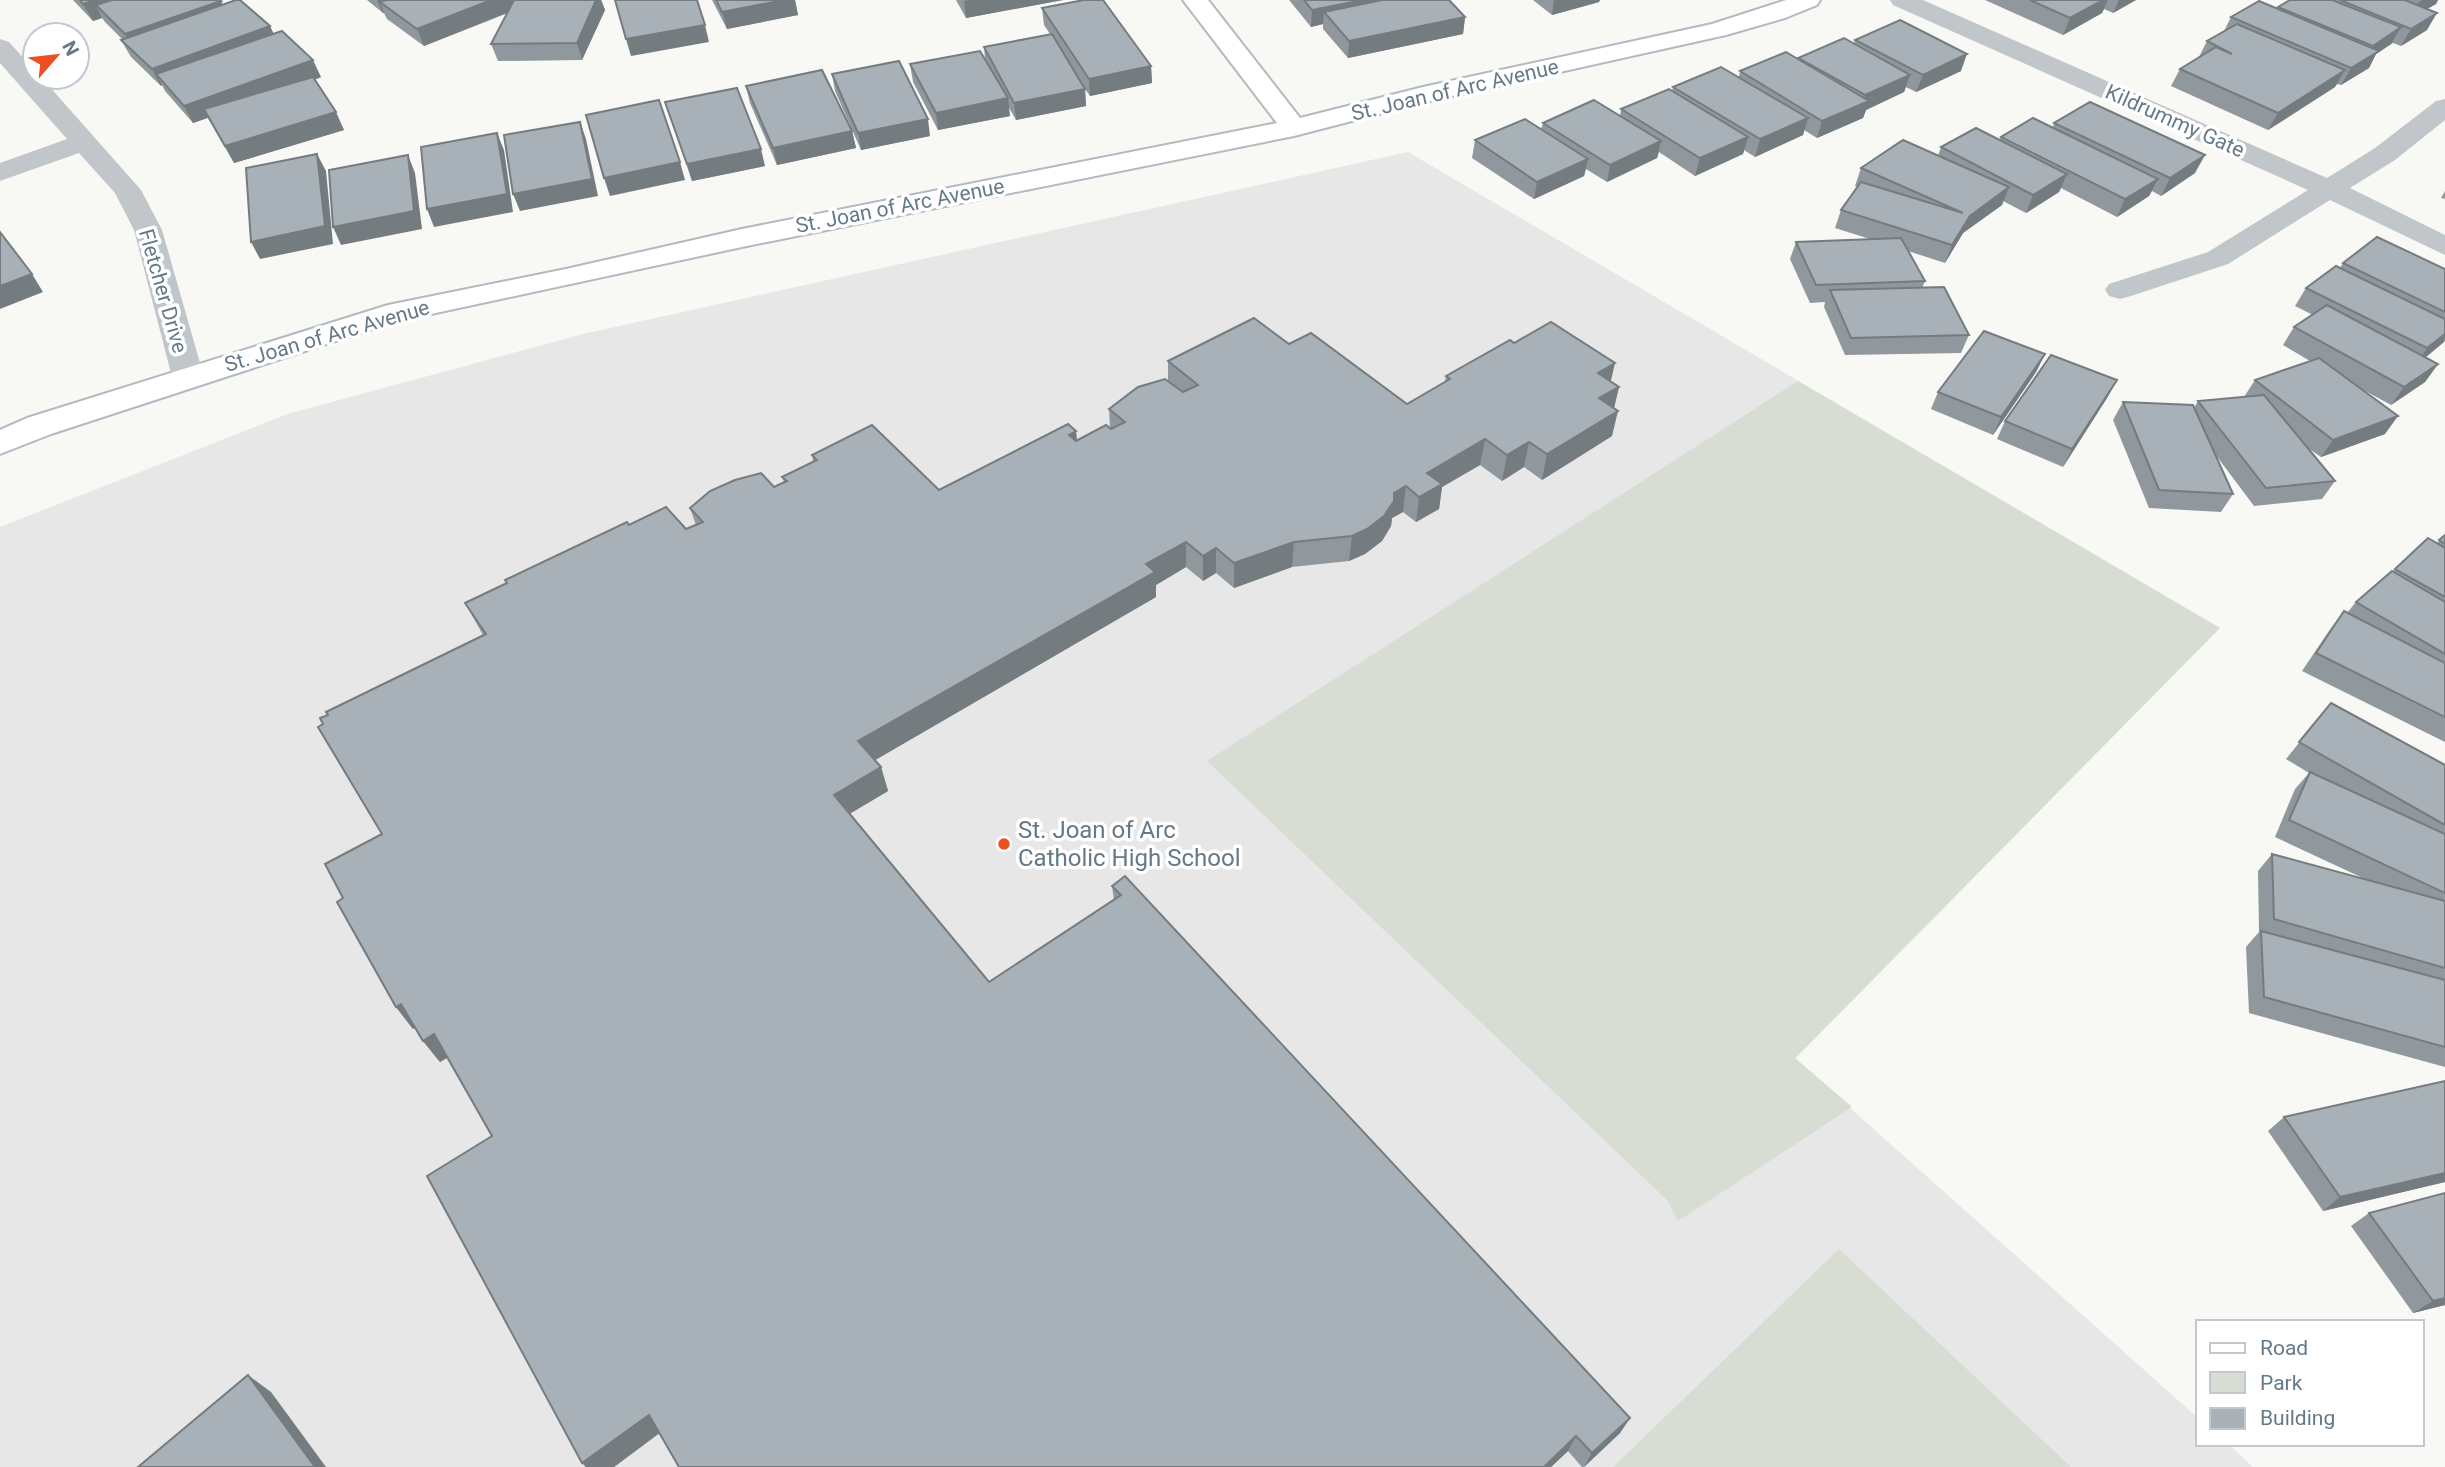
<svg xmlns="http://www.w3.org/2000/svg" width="2445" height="1467" font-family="Roboto,sans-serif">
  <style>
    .built { fill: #e6e7e6 }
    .green { fill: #d8ddd4 }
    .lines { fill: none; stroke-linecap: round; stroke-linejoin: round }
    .secondary-casing { stroke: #b3babf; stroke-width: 4 }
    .street { fill: #c1c6ca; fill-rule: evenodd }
    .secondary { fill: #fff; fill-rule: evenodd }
    .wall { fill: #90989d }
    .shaded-wall { fill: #757c80 }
    .building { fill: #a7b1b7; stroke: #757c80; stroke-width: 2 }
    .poi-dot { fill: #ec4f21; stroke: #fff; stroke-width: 2.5 }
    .labels { text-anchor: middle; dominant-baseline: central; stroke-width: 7; stroke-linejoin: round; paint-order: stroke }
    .far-street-label { font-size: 21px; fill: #657988; stroke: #fff }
    .poi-label { font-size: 24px; fill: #657988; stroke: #fff; text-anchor: start }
  </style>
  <rect width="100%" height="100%" fill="#f8f8f5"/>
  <!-- built -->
  <polygon class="built" points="1408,152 2220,628 1795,1059 2198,1418 2198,1444 2228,1444 2253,1467 0,1467 0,527 288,414 583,334"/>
  <!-- green -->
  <g class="green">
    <polygon points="1798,381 2220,628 1795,1058 1852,1107 1678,1221 1668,1201 1207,761"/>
    <polygon points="1839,1249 2071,1467 1613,1467"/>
  </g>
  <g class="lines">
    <defs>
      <polygon id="secondary" points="1183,0 1208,0 1300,118 1423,87 1712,24 1786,0 1820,0 1817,5 1785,18 1726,35 1425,102 1294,136 742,247 394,322 51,434 0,454 0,430 27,418 388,305 566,269 742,229 1277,123"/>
    </defs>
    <!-- secondary casing -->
    <use href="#secondary" class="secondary-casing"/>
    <!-- street -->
    <g class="street">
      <polygon points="1890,0 1923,0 2327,178 2375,148 2436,101 2445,99 2445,120 2395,160 2350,188 2445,235 2445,255 2330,200 2228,264 2131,296 2120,299 2109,296 2105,290 2109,284 2208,252 2308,190 1893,5"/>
      <polygon points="0,39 9,42 35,71 35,77 41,77 141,190 162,230 204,377 199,384 188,387 177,384 172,377 134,230 115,193 79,153 0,181 0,163 67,139 0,63"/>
    </g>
    <!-- secondary -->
    <use href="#secondary" class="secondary"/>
  </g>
  <!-- wall -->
  <g class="wall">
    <polygon points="73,0 219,0 222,5 270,26 273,34 321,77 315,80 344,130 234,163 208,118 193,123 165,91 162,85 161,86 131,57 121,40 122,39 105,22 102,18 93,21"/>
    <polygon points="367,0 601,0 605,10 582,60 498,61 491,44 508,13 424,46 387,19 384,13 383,13"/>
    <polygon points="712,0 795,0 798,15 727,29"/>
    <polygon points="956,0 1063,0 966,18"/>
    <polygon points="1289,0 1449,0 1465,17 1463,34 1348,58 1323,29 1323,24 1311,27"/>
    <polygon points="1533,0 1600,0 1599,2 1552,15"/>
    <polygon points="1985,0 2136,0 2113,13 2104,9 2102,13 2063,35"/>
    <polygon points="2289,0 2438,0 2436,4 2427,9 2427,30 2401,46 2393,43 2376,54 2369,68 2341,85 2337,84 2335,87 2268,130 2171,86 2180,69 2199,57 2207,41 2224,31 2231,17 2277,9"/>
    <polygon points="1042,8 1151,66 1152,83 1090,96 1080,82 1085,89 1086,106 1016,120 1008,106 1010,116 938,130 913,82 910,64 985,59 984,47 1050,34 1044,25"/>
    <polygon points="1855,40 1961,71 1916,92 1906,87 1904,92 1866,110 1863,118 1817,138 1804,130 1803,135 1755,157 1744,150 1743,154 1695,176 1659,152 1657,158 1607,182 1586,169 1584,176 1534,199 1472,158 1475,140 1541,129 1543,123 1620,116 1621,109 1672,91 1673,87 1739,77 1740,71 1798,59 1798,58 1854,44"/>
    <polygon points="832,74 930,136 861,150 835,91"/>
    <polygon points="746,86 852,131 856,148 777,165 750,103"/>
    <polygon points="665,102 765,166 692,181"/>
    <polygon points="2054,123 2195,173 2161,196 2152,191 2149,196 2117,217 2061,188 2059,192 2026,213 2003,201 2002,205 1963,233 1945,263 1908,251 1925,281 1922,288 1969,335 1961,353 1845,355 1824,307 1825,302 1810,303 1790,259 1796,242 1870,239 1835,228 1841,210 1857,187 1855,186 1861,168 1938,156 1941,147 1999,140 2001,137 2053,127"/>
    <polygon points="2445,191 2445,199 2441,198"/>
    <polygon points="2343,263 2445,269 2445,341 2426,357 2438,364 2425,382 2391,405 2358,387 2385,434 2321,457 2305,446 2335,481 2322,499 2254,506 2215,454 2233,494 2221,512 2149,508 2113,420 2123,402 2194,408 2198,401 2244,397 2255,380 2310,361 2283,345 2294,327 2313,315 2295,306 2306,288 2340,268"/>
    <polygon points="1514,343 1610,381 1619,387 1614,408 1612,436 1542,480 1524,467 1502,481 1480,465 1442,487 1439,509 1416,522 1403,512 1392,518 1391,526 1382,541 1365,554 1349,561 1292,567 1234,588 1216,573 1203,581 1186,567 1156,585 1156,597 875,760 881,767 888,791 849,814 989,982 1114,900 1112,886 1630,1418 1620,1433 1584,1467 1582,1467 1568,1451 1551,1467 679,1467 660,1433 614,1467 586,1467 582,1463 492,1136 447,1058 440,1062 423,1041 415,1027 413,1029 396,1007 343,898 382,834 483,635 465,603 507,583 505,580 629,525 686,529 696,525 690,508 774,487 784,482 782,477 813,461 812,455 939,490 1110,429 1109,409 1168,381 1168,361 1289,344 1407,404 1445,382 1446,376"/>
    <polygon points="2045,354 2036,372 1993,435 1931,409 1938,392"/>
    <polygon points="2117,380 2107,398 2063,467 1997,439 2005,421"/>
    <polygon points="2445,535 2445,742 2302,671 2331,628 2344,611 2347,613 2356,602 2395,569 2437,543"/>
    <polygon points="2331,703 2445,765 2445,1067 2249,1013 2246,947 2259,932 2258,871 2272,854 2365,879 2275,837 2295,789 2309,773 2286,759"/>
    <polygon points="2284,1117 2445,1182 2323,1211 2268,1131"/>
    <polygon points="2445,1193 2445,1305 2413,1313 2351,1226 2369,1213"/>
  </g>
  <!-- shaded-wall -->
  <g class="shaded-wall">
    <polygon points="95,0 156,0 96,5 102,18 93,21 83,4"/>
    <polygon points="377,0 419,0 380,2 384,13 383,13"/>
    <polygon points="491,0 530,0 531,3 424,46 417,29"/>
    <polygon points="596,0 601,0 605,10 582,60 577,43"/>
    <polygon points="784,0 795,0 798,15 727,29 722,12"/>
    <polygon points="970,0 1063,0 966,18 964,1"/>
    <polygon points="1363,0 1424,0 1324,12 1323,24 1311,27 1312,10"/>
    <polygon points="1554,0 1600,0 1599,2 1552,15"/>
    <polygon points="2103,0 2108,0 2102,13 2063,35 2070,18"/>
    <polygon points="2119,0 2136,0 2113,13"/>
    <polygon points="2422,0 2438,0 2436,4 2409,19 2419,2"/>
    <polygon points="221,1 229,18 134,51 125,34"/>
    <polygon points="2437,13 2427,30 2401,46 2411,29"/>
    <polygon points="1465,17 1463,34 1348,58 1349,41"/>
    <polygon points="705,25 709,42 631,56 626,39"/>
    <polygon points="270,26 278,43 156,74 162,85 161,86 152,69"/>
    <polygon points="2401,27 2391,44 2376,54 2369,68 2341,85 2351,68 2366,59 2373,46"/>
    <polygon points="1967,54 1961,71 1916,92 1923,75"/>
    <polygon points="313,60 321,77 193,123 184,106"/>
    <polygon points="1151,66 1152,83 1090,96 1089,79"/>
    <polygon points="2345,70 2335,87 2268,130 2278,113"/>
    <polygon points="1910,75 1904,92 1866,110 1863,118 1817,138 1822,121 1862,104 1865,95"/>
    <polygon points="1085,89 1086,106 1016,120 1014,103"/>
    <polygon points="1008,98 1010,116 938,130 936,113"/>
    <polygon points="336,112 344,130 234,163 225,146"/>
    <polygon points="1808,118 1803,135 1755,157 1760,139"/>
    <polygon points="928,119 930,136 861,150 858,133"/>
    <polygon points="580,122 586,139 598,196 520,211 513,194"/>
    <polygon points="852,131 856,148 777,165 773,148"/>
    <polygon points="497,133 504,150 513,212 434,227 427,209"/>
    <polygon points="1748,137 1743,154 1695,176 1700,158"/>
    <polygon points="1661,141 1657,158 1607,182 1610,165"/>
    <polygon points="761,149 765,166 692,181 687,164"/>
    <polygon points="317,154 326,171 333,244 260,259 251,242"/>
    <polygon points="408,155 415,173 422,229 341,245 333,227"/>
    <polygon points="2205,155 2195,173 2161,196 2170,178"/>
    <polygon points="1588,159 1584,176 1534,199 1537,182"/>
    <polygon points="680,162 685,180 610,196 604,178"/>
    <polygon points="2067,174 2059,192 2026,213 2033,195"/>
    <polygon points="2158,179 2149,196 2117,217 2125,199"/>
    <polygon points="2009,187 2002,205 1963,233 1945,263 1952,245 1970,216"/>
    <polygon points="32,274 43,292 0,309 0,286"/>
    <polygon points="2445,334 2444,342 2415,366 2427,348"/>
    <polygon points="2045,354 2036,372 1993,435 2001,417"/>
    <polygon points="1615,363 1609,389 1598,373"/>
    <polygon points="2438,364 2425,382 2391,405 2404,387"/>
    <polygon points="2117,380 2107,398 2063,467 2072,449"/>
    <polygon points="1619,387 1613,412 1599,398"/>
    <polygon points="1618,411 1612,436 1542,480 1547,454"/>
    <polygon points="2398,416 2385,434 2321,457 2333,440"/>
    <polygon points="1076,431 1079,456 1069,435"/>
    <polygon points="1485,439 1480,465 1442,487 1439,509 1416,522 1419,497 1427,473"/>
    <polygon points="1529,442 1524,467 1502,481 1507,455"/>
    <polygon points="1406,486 1403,512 1392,518 1394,493"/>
    <polygon points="1394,501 1391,526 1382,541 1365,554 1349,561 1352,536"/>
    <polygon points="1186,542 1186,567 1156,585 1156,597 865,766 858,741 1146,564"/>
    <polygon points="1294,542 1292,567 1234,588 1234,563"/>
    <polygon points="1216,548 1216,573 1203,581 1203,556"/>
    <polygon points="881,767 888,791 841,819 834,795"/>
    <polygon points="401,1004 418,1026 413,1029 396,1007"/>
    <polygon points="434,1034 450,1056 440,1062 423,1041"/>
    <polygon points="2445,1173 2445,1182 2323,1211 2340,1197"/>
    <polygon points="2445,1298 2445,1305 2413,1313 2433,1301"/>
    <polygon points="248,1375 271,1392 326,1467 315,1467"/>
    <polygon points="649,1415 663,1430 614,1467 586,1467 582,1463"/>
    <polygon points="1630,1418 1620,1433 1584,1467 1592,1453"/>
    <polygon points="1576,1436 1568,1451 1551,1467 1544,1467"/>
  </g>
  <!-- building -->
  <g class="building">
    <polygon points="80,0 95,0 83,4"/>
    <polygon points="112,0 219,0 221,1 125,34 96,5"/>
    <polygon points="236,0 240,0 270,26 152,69 121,40"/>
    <polygon points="386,0 491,0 417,29 380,2"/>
    <polygon points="514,0 596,0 577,43 491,44"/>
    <polygon points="615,0 697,0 705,25 626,39"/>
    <polygon points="716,0 784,0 722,12"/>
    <polygon points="1084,0 1103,0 1151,66 1089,79 1042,8"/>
    <polygon points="1304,0 1363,0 1312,10"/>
    <polygon points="1382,0 1449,0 1465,17 1349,41 1324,12"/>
    <polygon points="2030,0 2103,0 2070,18"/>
    <polygon points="2290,0 2332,0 2401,27 2373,46 2278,7"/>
    <polygon points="2340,0 2405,0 2437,13 2411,29"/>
    <polygon points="2259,1 2379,51 2351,68 2231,17"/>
    <polygon points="1900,20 1967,54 1923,75 1855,40"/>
    <polygon points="2237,24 2345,70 2278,113 2180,69 2216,47 2232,54 2207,41"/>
    <polygon points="282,31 313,60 184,106 156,74"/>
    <polygon points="1052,34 1085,89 1014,103 984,47"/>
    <polygon points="1844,38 1910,75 1865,95 1798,58"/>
    <polygon points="980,51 1008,98 936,113 910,64"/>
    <polygon points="1786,52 1869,101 1822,121 1740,71"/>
    <polygon points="899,61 928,119 858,133 832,74"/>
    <polygon points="1721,67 1808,118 1760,139 1673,87"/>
    <polygon points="822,70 852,131 773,148 746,86"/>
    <polygon points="313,77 336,112 225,146 204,109"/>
    <polygon points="737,88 761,149 687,164 665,102"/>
    <polygon points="1669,89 1748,137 1700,158 1621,109"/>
    <polygon points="659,100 680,162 604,178 586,115"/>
    <polygon points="1594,100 1661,141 1610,165 1543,123"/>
    <polygon points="2090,102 2205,155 2170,178 2054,123"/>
    <polygon points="2033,118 2158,179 2125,199 2001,137"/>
    <polygon points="1525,119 1588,159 1537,182 1475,140"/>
    <polygon points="580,122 592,179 513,194 504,135"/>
    <polygon points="1976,128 2067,174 2033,195 1941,147"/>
    <polygon points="497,133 507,194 427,209 421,147"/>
    <polygon points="1903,140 2009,187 1970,216 1952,245 1841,210 1861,182 1963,213 1861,168"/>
    <polygon points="317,154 325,226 251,242 246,168"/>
    <polygon points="408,155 414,211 333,227 329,170"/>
    <polygon points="0,232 32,274 0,286"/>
    <polygon points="2377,237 2445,269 2445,312 2343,263"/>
    <polygon points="1901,238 1925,281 1816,285 1796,242"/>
    <polygon points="2336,266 2445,319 2445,334 2427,348 2306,288"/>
    <polygon points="1944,287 1969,335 1851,338 1830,290"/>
    <polygon points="2327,305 2438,364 2404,387 2294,327"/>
    <polygon points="1254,318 1289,344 1311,333 1407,404 1450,379 1446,376 1510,340 1514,343 1551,322 1615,363 1598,373 1619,387 1599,398 1618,411 1547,454 1529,442 1507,455 1485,439 1427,473 1442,484 1419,497 1406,486 1394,493 1394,501 1384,516 1367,529 1352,536 1294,542 1234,563 1216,548 1203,556 1186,542 1146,564 1155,572 858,741 881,767 834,795 989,982 1121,895 1112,886 1125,876 1630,1418 1592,1453 1576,1436 1544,1467 679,1467 649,1415 582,1463 427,1176 492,1136 434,1034 423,1041 401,1004 396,1007 337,902 343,898 325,864 382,834 318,727 323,724 320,718 328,715 326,712 486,634 465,603 507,583 505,580 627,522 629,525 666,507 686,529 703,522 690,508 710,491 735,480 761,473 774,487 787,481 782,477 817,460 812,455 872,425 939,490 1068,424 1076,431 1069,435 1076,441 1106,425 1111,429 1125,422 1109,409 1138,387 1165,379 1183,392 1198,385 1168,361"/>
    <polygon points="1984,331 2045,354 2001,417 1938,392"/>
    <polygon points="2051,355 2117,380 2072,449 2005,421"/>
    <polygon points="2319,358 2398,416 2333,440 2255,380"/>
    <polygon points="2264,395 2335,481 2266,488 2198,401"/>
    <polygon points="2123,402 2193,405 2233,494 2159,490"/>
    <polygon points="2445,535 2445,544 2439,540"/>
    <polygon points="2428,538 2445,548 2445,597 2395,569"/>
    <polygon points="2392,571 2445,602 2445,654 2356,602"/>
    <polygon points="2344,611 2445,663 2445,717 2316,653"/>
    <polygon points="2331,703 2445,765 2445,825 2299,742"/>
    <polygon points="2310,772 2445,834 2445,893 2289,820"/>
    <polygon points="2272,854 2445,901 2445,968 2274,919"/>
    <polygon points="2261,931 2445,980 2445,1047 2264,997"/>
    <polygon points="2445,1081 2445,1173 2340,1197 2284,1117"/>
    <polygon points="2445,1193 2445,1298 2433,1301 2369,1213"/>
    <polygon points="248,1375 315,1467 138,1467"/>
  </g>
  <!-- markers -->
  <circle class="poi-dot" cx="1004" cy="844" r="7"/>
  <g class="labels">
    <!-- far-street labels -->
    <g class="far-street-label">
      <text transform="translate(1455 90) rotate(-13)">St. Joan of Arc Avenue</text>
      <text transform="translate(2175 121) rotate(24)">Kildrummy Gate</text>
      <text transform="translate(900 206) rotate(-11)">St. Joan of Arc Avenue</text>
      <text transform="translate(163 291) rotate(74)">Fletcher Drive</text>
      <text transform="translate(327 336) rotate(-16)">St. Joan of Arc Avenue</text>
    </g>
    <!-- poi labels -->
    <g class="poi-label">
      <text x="1018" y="830">St. Joan of Arc<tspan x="1018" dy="28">Catholic High School</tspan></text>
    </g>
  </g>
  <!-- legend -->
  <rect x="2196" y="1320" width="228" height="126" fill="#ffffff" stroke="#c1c9cf" stroke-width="2"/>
  <rect x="2210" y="1343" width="35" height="10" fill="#ffffff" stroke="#c1c9cf" stroke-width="2"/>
  <text x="2260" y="1355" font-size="21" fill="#657988">Road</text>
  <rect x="2210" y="1372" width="35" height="21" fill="#d8ddd4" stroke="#c1c9cf" stroke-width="2"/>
  <text x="2260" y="1390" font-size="21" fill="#657988">Park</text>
  <rect x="2210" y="1408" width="35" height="21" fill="#a7b1b7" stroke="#c1c9cf" stroke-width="2"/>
  <text x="2260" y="1425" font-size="21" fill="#657988">Building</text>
  <!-- north arrow -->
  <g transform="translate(56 56) rotate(62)"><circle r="33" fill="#ffffff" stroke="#c1c9cf" stroke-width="2"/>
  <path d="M0-5L12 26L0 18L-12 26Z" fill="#ec4f21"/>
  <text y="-10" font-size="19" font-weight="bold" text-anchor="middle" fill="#657988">N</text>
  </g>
</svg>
